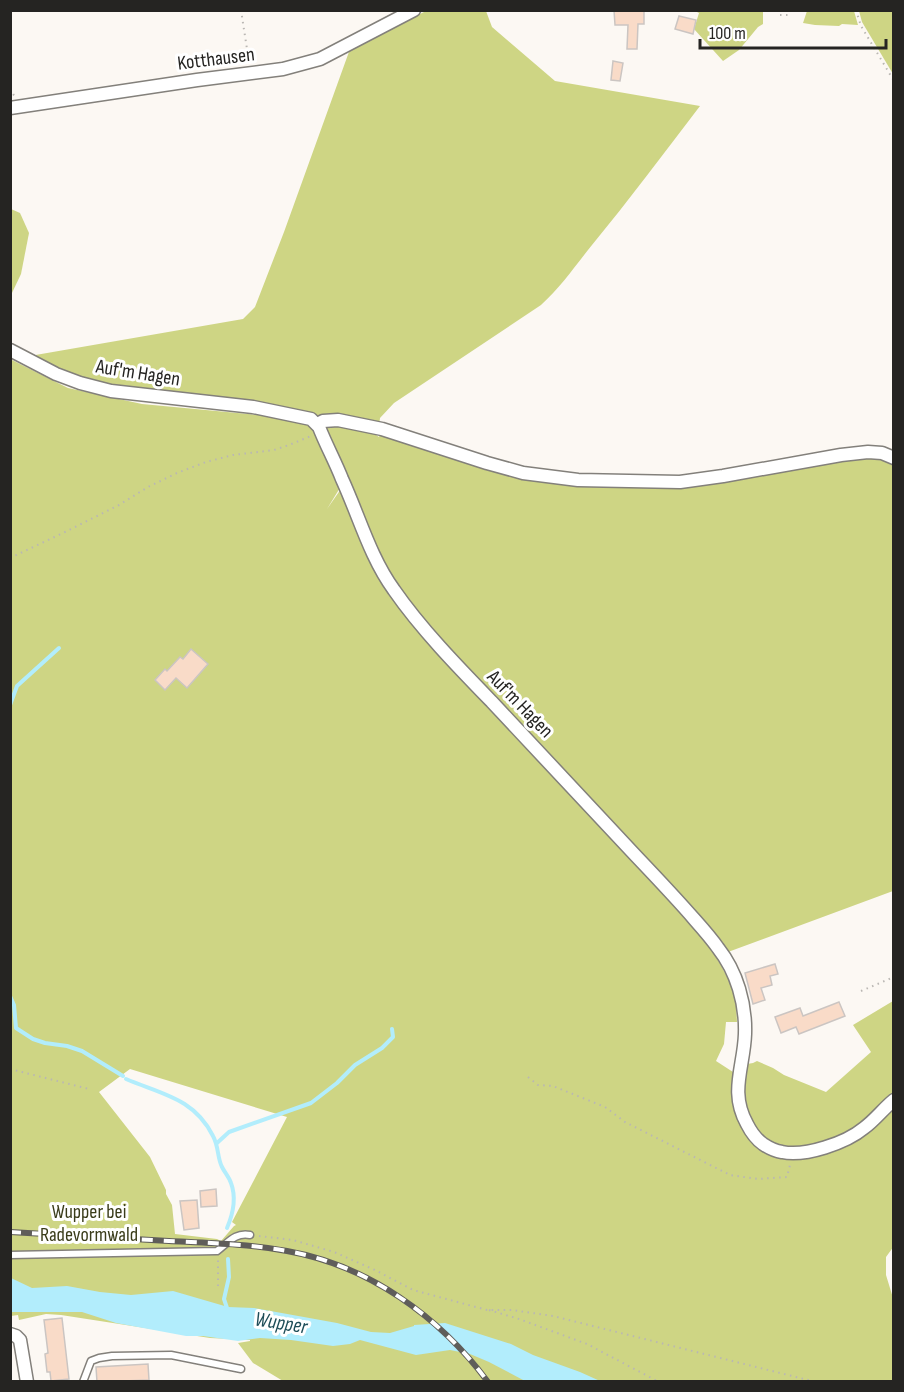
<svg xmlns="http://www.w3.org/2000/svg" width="904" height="1392" font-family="'Sofia Sans Condensed',sans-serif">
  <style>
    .green { fill: #ced584; fill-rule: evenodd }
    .water { fill: #b2edfc }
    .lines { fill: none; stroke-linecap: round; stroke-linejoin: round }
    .stream { stroke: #b2edfc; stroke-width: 4 }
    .building { fill: #f9dbc8; stroke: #cbc5c2; stroke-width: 1.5 }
    .lane-casing { stroke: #83807b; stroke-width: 9 }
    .street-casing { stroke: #83807b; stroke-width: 15 }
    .path { stroke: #bab7b3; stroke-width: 2; stroke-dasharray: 1.5 4.5; stroke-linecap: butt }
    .lane { stroke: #fff; stroke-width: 6 }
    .street { stroke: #fff; stroke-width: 12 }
    .rail-casing { stroke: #5f5d5a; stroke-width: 6 }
    .rail { stroke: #fff; stroke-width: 4; stroke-dasharray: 11; stroke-linecap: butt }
    .labels { text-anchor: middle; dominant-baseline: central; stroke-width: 6; stroke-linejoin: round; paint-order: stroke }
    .street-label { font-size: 20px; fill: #252422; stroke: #fff }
    .park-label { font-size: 20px; fill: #3a3c1a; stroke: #fff }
    .water-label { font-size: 21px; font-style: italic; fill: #1e4d58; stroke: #fff }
  </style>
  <rect width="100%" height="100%" fill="#fcf8f3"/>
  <!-- green -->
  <g class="green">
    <path d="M 426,11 L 486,11 L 492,27 L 555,81 L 700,106 C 664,153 629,200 592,245 C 575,266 561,287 541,305 L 394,403 L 380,418 L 379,426 L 111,391 L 24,357 L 243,319 L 255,307 L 284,232 L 350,49 Z"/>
    <polygon points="695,11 763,11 763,24 758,27 739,50 723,61 694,29 699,13"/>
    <polygon points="854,11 858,25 842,24 839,26 815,25 803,23 807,11"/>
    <polygon points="859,11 893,11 893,74 862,22"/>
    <polygon points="11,209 20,213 29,233 21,274 11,295"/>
    <path d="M 10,359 L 68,388 L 142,404 L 259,415 L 369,430 L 379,437 L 380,431 L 473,461 L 625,484 L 871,453 L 893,461 L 893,891 L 728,952 L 674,891 L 478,682 L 409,603 L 386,569 L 346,478 L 327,509 L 341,489 L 377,572 L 712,949 L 731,984 L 736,1002 L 737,1022 L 726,1022 L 724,1044 L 716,1061 L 733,1072 L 741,1065 L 753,1063 L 757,1061 L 773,1068 L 784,1075 L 826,1092 L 871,1052 L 853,1025 L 893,1001 L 894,1246 L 886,1257 L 886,1275 L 893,1298 L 893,1381 L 283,1381 L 253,1363 L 238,1343 L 250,1341 L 250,1340 L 210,1338 L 61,1315 L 46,1314 L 19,1320 L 18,1315 L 11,1316 ZM 130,1069 L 287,1117 L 232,1222 L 236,1225 L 234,1226 L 221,1241 L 217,1239 L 175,1234 L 172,1205 L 166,1194 L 166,1190 L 150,1157 L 99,1092 Z"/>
  </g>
  <!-- water -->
  <polygon class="water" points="11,1278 32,1288 67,1286 100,1292 131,1295 173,1291 228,1307 254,1308 337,1323 371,1332 390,1333 414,1326 414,1325 445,1323 511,1344 533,1355 580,1372 600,1381 525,1381 489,1362 470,1354 450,1350 416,1355 360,1340 350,1344 333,1346 291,1340 260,1338 238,1341 203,1336 186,1336 154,1330 116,1323 82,1312 11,1312"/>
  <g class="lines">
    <!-- stream -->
    <g class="stream">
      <polyline points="10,705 17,686 59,648"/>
      <polyline points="10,996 14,1005 16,1028 33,1039 45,1043 67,1046 82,1051 123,1076"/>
      <path d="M 126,1079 C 161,1094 194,1098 213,1136 C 219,1147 217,1157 222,1167 C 225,1173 229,1177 231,1183 C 237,1199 233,1214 227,1228"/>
      <polyline points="217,1143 229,1132 311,1103 337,1083 355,1065 382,1048 393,1037 392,1029"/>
      <polyline points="228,1259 229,1277 224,1299 228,1311"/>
    </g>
  </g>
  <!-- building -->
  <g class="building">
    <polygon points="614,10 644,10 644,24 638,24 637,49 627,49 628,25 615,25"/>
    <polygon points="679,16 696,20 693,34 675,29"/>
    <polygon points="613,61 623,63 620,81 611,80"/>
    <polygon points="191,649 208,664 187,688 176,678 165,690 155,680 165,669 167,671 180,657 183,659"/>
    <polygon points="775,964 778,974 770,976 772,985 761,988 765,1000 753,1004 745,973"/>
    <polygon points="839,1002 845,1016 799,1034 796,1027 781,1033 775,1017 800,1008 803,1016"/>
    <polygon points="216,1189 217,1206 201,1207 200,1191"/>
    <polygon points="197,1200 199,1228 184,1230 180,1201"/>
    <polygon points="62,1318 69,1379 51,1381 50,1372 47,1372 45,1354 48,1353 44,1320"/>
    <polygon points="148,1364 149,1380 97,1382 96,1367"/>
  </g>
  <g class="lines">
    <defs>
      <g id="lane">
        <path d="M 10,1255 L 217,1251 C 228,1243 235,1232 250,1235"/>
        <polyline points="83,1382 91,1361 99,1358 112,1356 171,1355 241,1369"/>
      </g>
      <g id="street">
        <polyline points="10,108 197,80 283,69 320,59 414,10"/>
        <path d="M 10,350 L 56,374 L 80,383 L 111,391 L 253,407 L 311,419 L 319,427 C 326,445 335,461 342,479 C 359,516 370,557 394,590 C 421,629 459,668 492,702 C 540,753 588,804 636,856 C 656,877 676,898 695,920 C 703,929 711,938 718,948 C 737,972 746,1004 745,1034 C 744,1067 729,1092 747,1124 C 751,1132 756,1139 763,1144 C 769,1148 775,1151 782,1152 C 805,1157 846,1143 864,1128 C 875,1120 883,1109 894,1100"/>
        <polyline points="317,424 323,421 338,420 382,429 487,463 523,473 578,480 680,482 723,476 841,455 868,452 882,453 894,458"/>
        <polyline points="10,1334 16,1336 20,1340 27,1382"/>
      </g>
    </defs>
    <!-- lane casing -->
    <use href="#lane" class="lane-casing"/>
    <!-- street casing -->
    <use href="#street" class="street-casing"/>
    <!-- path -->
    <g class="path">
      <polyline points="241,10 249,62"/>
      <polyline points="856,10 861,26 894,81"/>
      <polyline points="780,15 788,15 790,10"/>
      <polyline points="10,89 15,97"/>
      <polyline points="10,558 65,532 119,505 148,487 177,473 206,462 233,455 274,450 289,445 311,436"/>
      <polyline points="861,991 894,977"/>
      <polyline points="10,1069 89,1089"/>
      <polyline points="528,1077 538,1085 553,1086 605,1107 625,1122 730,1175 758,1179 787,1177 790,1165"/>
      <polyline points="259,1236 293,1240 334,1252 375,1270 413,1290 487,1310 512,1310 553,1316 816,1382"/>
      <polyline points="218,1286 218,1259"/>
      <polyline points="489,1310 519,1319 587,1344 659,1382"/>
    </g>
    <!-- lane -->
    <use href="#lane" class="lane"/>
    <!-- street -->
    <use href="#street" class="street"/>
    <defs>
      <path id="rail" d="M 10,1232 C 63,1235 116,1238 169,1241 C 209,1243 249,1244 287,1251 C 368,1265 440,1317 488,1382"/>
    </defs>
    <!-- rail casing -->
    <use href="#rail" class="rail-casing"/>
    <!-- rail -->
    <use href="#rail" class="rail"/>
  </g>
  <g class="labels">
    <!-- street labels -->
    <g class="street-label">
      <text transform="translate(216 59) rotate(-7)">Kotthausen</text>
      <text transform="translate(138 373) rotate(9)">Auf'm Hagen</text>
      <text transform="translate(520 704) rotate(46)">Auf'm Hagen</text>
    </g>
    <!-- park labels -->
    <g class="park-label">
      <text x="89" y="1212">Wupper bei<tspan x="89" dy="23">Radevormwald</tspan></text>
    </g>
    <!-- water labels -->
    <g class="water-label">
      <text transform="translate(281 1323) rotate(9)">Wupper</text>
    </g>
  </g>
  <!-- border -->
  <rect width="904" height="1392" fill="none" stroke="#252422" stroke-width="24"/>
  <!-- scale -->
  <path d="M700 39v9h186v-9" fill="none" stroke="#252422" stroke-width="3"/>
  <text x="709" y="39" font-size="18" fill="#252422" stroke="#ffffff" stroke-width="4.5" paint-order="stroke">100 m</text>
</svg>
